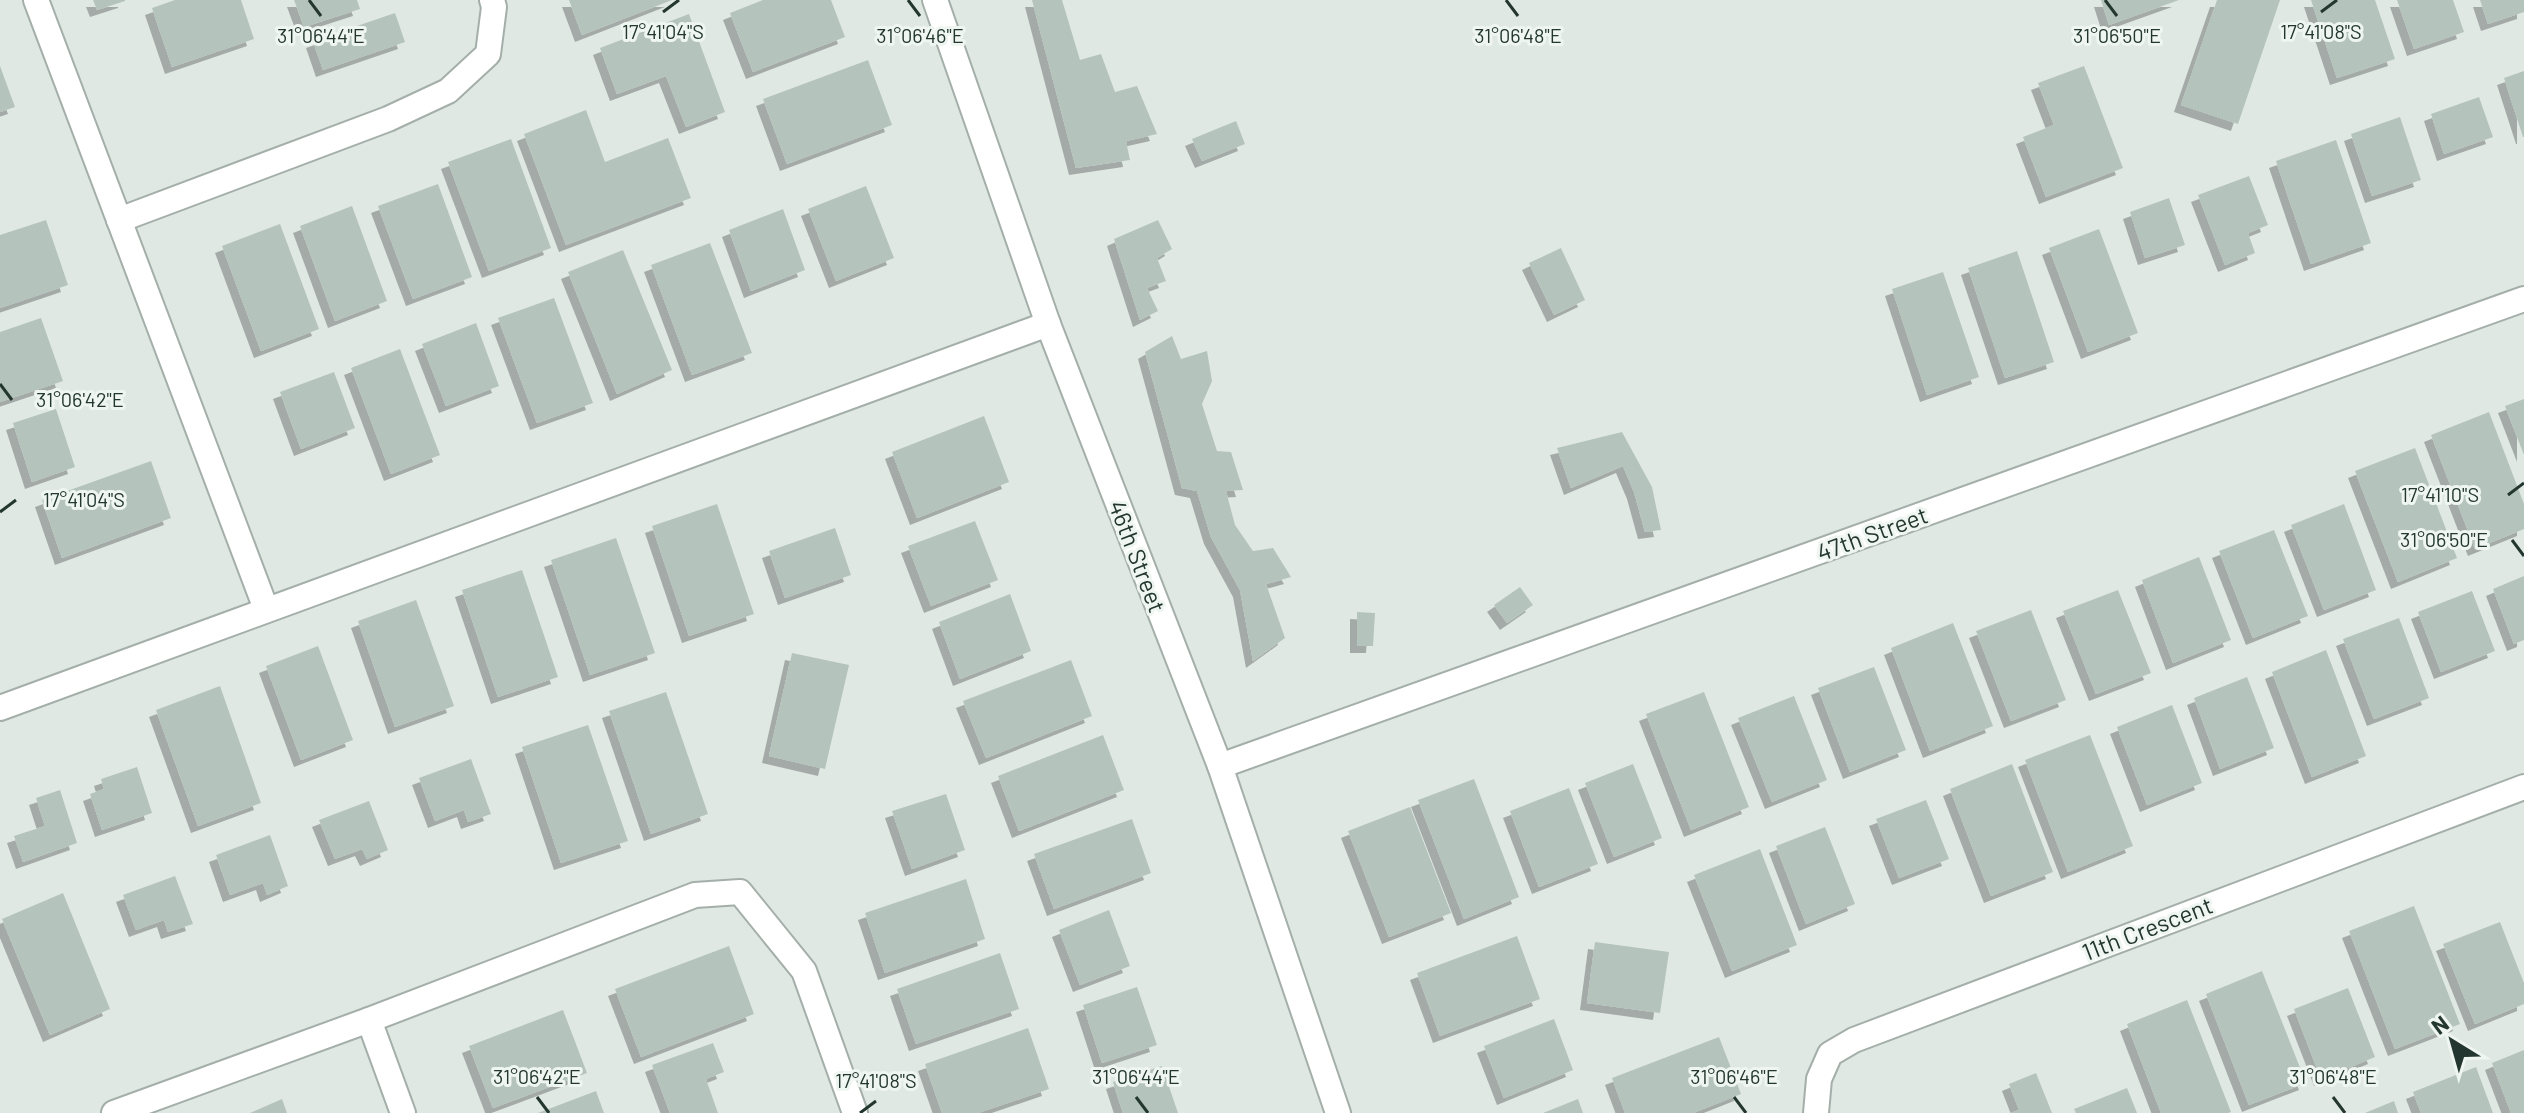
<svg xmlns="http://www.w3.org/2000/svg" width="2524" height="1113" font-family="Barlow,sans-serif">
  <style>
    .building { fill: #b5c3bd; filter: url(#shadow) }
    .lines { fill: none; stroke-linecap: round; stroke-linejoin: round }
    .minor-casing { stroke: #a4afaa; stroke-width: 28 }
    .minor { stroke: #fff; stroke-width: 24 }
    .ticks { fill: none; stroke: #233630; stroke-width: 3 }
    .labels { text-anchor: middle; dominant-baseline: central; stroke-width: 6; stroke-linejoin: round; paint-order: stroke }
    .street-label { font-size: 24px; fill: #233630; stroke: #eff6f2 }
    .ticks-label { font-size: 20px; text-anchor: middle; fill: #233630; stroke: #eff6f2; stroke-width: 6; stroke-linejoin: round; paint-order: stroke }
  </style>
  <defs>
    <filter id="shadow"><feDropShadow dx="-7" dy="7" stdDeviation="0" flood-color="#0004"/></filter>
  </defs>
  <rect width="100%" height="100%" fill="#e0e8e4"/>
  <!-- building -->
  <g class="building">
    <polygon points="93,0 125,0 125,1 97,10"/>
    <polygon points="175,0 241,0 254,39 172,67 152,8"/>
    <polygon points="294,0 357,0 360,9 304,27"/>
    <polygon points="569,0 672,0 582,35"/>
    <polygon points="763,0 831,0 845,37 753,72 730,13"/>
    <polygon points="1032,0 1062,0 1080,60 1101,54 1115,92 1137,86 1157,134 1126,141 1130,160 1076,168"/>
    <polygon points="2101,0 2179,0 2109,25"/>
    <polygon points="2217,0 2280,0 2238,124 2181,105"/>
    <polygon points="2311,0 2375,0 2395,59 2337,78"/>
    <polygon points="2397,0 2453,0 2464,32 2414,49"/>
    <polygon points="2480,0 2524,0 2524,12 2488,24"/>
    <polygon points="395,13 405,42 323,70 313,41"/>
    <polygon points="689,14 725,112 686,127 666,76 617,94 600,48"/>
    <polygon points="868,60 892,125 787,164 763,99"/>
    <polygon points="0,66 15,107 0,112"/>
    <polygon points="2084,66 2123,168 2046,197 2023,137 2054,125 2038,83"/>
    <polygon points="2524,71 2524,137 2523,137 2504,78"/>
    <polygon points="2479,97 2493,137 2444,154 2431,114"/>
    <polygon points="586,110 605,162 668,138 691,198 566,245 524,134"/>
    <polygon points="2400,117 2421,180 2372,196 2351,134"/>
    <polygon points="1236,121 1245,144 1202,161 1192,139"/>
    <polygon points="511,139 551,248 489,271 448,162"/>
    <polygon points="2336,140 2371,243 2311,264 2276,161"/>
    <polygon points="2249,176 2268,225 2248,233 2255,253 2225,265 2198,195"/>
    <polygon points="438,184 472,277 413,299 378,206"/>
    <polygon points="866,186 894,258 836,281 808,209"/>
    <polygon points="2169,198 2185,245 2145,258 2130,212"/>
    <polygon points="352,206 387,301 335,321 300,226"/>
    <polygon points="783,209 805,270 751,291 729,230"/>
    <polygon points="46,220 68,285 0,308 0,235"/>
    <polygon points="1158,220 1172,249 1157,258 1166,281 1147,288 1158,311 1140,320 1114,239"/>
    <polygon points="280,224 319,329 261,351 222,246"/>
    <polygon points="2099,229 2138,333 2088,352 2049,248"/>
    <polygon points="710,243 752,353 692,375 651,265"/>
    <polygon points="1561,248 1585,300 1554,315 1529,263"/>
    <polygon points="623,250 672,370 617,394 568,272"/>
    <polygon points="2017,251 2054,362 2005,378 1968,268"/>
    <polygon points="1943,272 1979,377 1927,395 1892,289"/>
    <polygon points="554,298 593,403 537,423 498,318"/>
    <polygon points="41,318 63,381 0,402 0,332"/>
    <polygon points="476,323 499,386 446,406 422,344"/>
    <polygon points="1172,336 1181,359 1207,351 1212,381 1202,404 1217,451 1231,452 1243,490 1226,491 1235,525 1253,551 1273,548 1291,577 1266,584 1285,638 1253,661 1240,590 1211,537 1197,491 1182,488 1145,352"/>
    <polygon points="400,349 440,455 391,474 351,368"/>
    <polygon points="334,372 355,428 301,449 280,392"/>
    <polygon points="2524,399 2524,455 2505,406"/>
    <polygon points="56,409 75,467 32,482 13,423"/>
    <polygon points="2489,412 2524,504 2524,529 2475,549 2431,435"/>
    <polygon points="984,416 1009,482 917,518 892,452"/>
    <polygon points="1622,432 1652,487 1661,530 1645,532 1634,492 1623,466 1571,488 1557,448"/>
    <polygon points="2415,448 2457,558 2398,582 2355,471"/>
    <polygon points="151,461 171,518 62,558 42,500"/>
    <polygon points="717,504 754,614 689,636 652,526"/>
    <polygon points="2344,504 2376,590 2324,610 2291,525"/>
    <polygon points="975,521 998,580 931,606 908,546"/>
    <polygon points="835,528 851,575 785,598 769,551"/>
    <polygon points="2274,530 2308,616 2253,638 2219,551"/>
    <polygon points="616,538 655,653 590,675 551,560"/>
    <polygon points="2199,557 2231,640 2173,663 2142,580"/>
    <polygon points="522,570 558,677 498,697 462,590"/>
    <polygon points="2524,576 2524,640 2514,644 2493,589"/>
    <polygon points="1520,587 1533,605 1507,623 1494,605"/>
    <polygon points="2118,590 2151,673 2096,694 2063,611"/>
    <polygon points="2472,591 2495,651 2441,672 2418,612"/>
    <polygon points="1010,594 1031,651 960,679 939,622"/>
    <polygon points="416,600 454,706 395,727 358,621"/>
    <polygon points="2031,610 2066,700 2011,721 1976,631"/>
    <polygon points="1357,612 1375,613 1373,646 1357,646"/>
    <polygon points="2399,618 2429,698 2374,719 2343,639"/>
    <polygon points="1953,623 1993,726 1930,751 1891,648"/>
    <polygon points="318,646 353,740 301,760 266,666"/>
    <polygon points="2326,650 2366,756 2312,777 2272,672"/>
    <polygon points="792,653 849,665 825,769 769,756"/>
    <polygon points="1071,660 1092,716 986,758 963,701"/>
    <polygon points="1874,667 1906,750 1850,772 1818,688"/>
    <polygon points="2247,677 2274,748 2220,769 2194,698"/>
    <polygon points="220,686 261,803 198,826 156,710"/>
    <polygon points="666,692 708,814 651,834 609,711"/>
    <polygon points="1704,692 1749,807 1691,830 1646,714"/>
    <polygon points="1794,696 1827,780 1772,802 1738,718"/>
    <polygon points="2172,705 2202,783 2147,805 2117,727"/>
    <polygon points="588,725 628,841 561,863 522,747"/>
    <polygon points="1103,735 1124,790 1019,831 998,776"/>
    <polygon points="2090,735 2133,846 2068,872 2025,760"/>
    <polygon points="471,759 491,814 468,822 464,810 435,821 419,778"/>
    <polygon points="1633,764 1662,838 1614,857 1585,783"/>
    <polygon points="2012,764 2053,872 1991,896 1950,789"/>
    <polygon points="137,767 152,813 102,830 90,794 104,789 101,779"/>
    <polygon points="1474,779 1519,897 1464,919 1418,800"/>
    <polygon points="1569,788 1598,864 1539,887 1510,811"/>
    <polygon points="60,790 77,843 23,862 14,836 45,826 36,798"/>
    <polygon points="946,794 965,850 912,869 892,811"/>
    <polygon points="1926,800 1949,859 1899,878 1876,819"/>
    <polygon points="369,801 388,850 367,859 362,849 335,859 319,820"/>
    <polygon points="1410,807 1451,913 1389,937 1348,831"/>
    <polygon points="1132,819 1151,873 1054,909 1034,854"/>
    <polygon points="1825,827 1855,904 1806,924 1776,846"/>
    <polygon points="270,835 288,886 267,895 263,883 230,895 216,855"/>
    <polygon points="1760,849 1797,945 1732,971 1694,875"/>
    <polygon points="175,876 193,924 168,932 164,920 136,930 123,895"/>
    <polygon points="966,879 985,939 885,973 865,913"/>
    <polygon points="63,893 110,1009 50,1035 2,919"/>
    <polygon points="2414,906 2460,1024 2395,1049 2349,931"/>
    <polygon points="1109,910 1130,966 1080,985 1059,930"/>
    <polygon points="2500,922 2524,983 2524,1004 2475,1024 2443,944"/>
    <polygon points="1517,936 1540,999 1440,1036 1417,973"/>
    <polygon points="1595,942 1669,952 1660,1013 1587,1003"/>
    <polygon points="729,946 754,1014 641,1057 615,989"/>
    <polygon points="1000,953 1019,1009 916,1044 897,989"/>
    <polygon points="2262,971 2306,1083 2249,1105 2206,994"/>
    <polygon points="1137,987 1157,1045 1102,1063 1083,1005"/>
    <polygon points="2348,988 2375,1057 2321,1079 2294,1009"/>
    <polygon points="2187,1000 2231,1112 2228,1113 2161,1113 2127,1024"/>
    <polygon points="563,1010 587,1073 493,1108 469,1046"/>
    <polygon points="1554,1019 1573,1070 1504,1098 1484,1046"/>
    <polygon points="1028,1028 1049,1089 978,1113 942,1113 925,1064"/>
    <polygon points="1719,1037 1741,1094 1693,1113 1625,1113 1612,1078"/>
    <polygon points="713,1043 724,1072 706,1079 718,1113 670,1113 652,1065"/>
    <polygon points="2524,1050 2524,1113 2511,1113 2492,1063"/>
    <polygon points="1162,1066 1178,1113 1123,1113 1113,1082"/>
    <polygon points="2476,1067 2493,1113 2421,1113 2413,1092"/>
    <polygon points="2036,1073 2052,1113 2011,1113 2019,1110 2009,1084"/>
    <polygon points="2127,1088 2137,1113 2076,1113 2074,1109"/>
    <polygon points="596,1091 604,1113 538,1113"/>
    <polygon points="282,1099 287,1113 250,1113"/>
    <polygon points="1578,1099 1583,1113 1543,1113"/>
    <polygon points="2394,1101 2398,1113 2365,1113"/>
  </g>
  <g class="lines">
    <defs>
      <g id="minor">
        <polyline points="36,0 266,609"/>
        <polyline points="935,0 1048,324 1220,766 1338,1113"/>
        <polyline points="119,220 388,119 448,91 488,54 494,7 492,0"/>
        <polyline points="0,708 1048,324"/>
        <polyline points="1220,766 2524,299"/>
        <polyline points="369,1020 403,1113"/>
        <polyline points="114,1113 369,1020 695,895 740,892 804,971 855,1113"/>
        <polyline points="1816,1113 1819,1079 1830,1054 1854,1040 2524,787"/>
      </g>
    </defs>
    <!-- minor casing -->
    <use href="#minor" class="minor-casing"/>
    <!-- minor -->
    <use href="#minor" class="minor"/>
  </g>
  <!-- ticks -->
  <path class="ticks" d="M 309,0 L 321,16M 908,0 L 920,16M 1506,0 L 1518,16M 2105,0 L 2117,16M 663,12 L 679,0M 2321,12 L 2337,0M 0,384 L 12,400M 2508,495 L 2524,483M 0,512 L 16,500M 2512,540 L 2524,556M 537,1097 L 549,1113M 1136,1097 L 1148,1113M 1734,1097 L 1746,1113M 2333,1097 L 2345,1113M 860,1113 L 876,1101"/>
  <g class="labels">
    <!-- street labels -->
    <g class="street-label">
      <text transform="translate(1872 533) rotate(-20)">47th Street</text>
      <text transform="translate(1138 556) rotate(69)">46th Street</text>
      <text transform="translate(2147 928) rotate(-21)">11th Crescent</text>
    </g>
  </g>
  <g class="ticks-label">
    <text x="663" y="39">17°41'04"S</text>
    <text x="2321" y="39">17°41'08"S</text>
    <text x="321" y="43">31°06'44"E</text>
    <text x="920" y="43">31°06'46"E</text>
    <text x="1518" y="43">31°06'48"E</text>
    <text x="2117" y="43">31°06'50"E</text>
    <text x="80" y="407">31°06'42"E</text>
    <text x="2440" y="502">17°41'10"S</text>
    <text x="84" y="507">17°41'04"S</text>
    <text x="2444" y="547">31°06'50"E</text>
    <text x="537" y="1084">31°06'42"E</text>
    <text x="1136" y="1084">31°06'44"E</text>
    <text x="1734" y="1084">31°06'46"E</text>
    <text x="2333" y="1084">31°06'48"E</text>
    <text x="876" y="1088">17°41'08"S</text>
  </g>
  <!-- north arrow -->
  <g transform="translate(2452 1041) rotate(323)" stroke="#eff6f2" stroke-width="6" paint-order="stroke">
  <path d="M0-6L14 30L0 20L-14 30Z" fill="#233630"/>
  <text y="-12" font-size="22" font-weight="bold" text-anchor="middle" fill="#233630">N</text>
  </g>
</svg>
